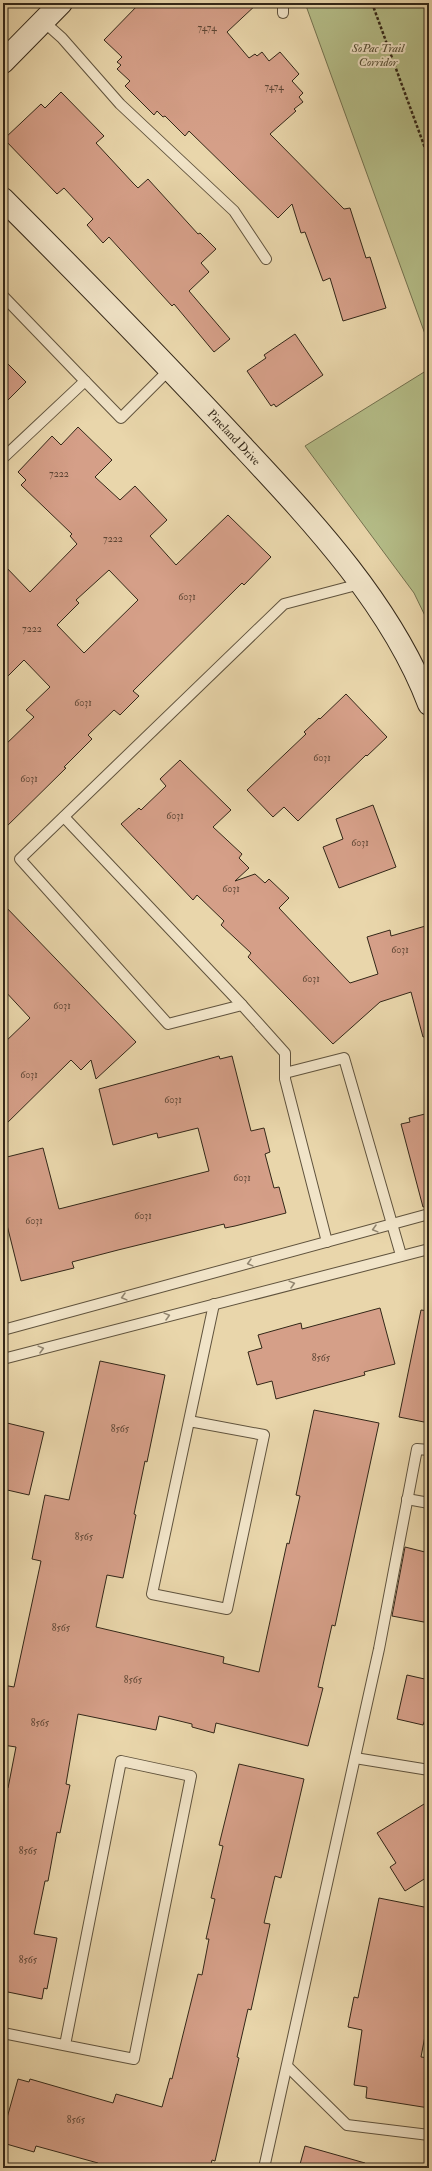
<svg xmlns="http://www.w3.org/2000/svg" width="432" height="2171" font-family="'IM FELL Double Pica',serif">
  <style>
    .green { fill: #b5be89; stroke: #747250 }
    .building { fill: #d59f88; stroke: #332718; fill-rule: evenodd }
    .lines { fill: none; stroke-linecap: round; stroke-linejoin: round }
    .lane-casing { stroke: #60533d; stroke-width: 12 }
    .secondary-casing { stroke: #332718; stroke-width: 24 }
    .path { stroke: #332718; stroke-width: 2.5; stroke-dasharray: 3 2; stroke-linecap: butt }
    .lane { stroke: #f1e4c8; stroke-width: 10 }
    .secondary { stroke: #f1e4c8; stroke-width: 22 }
    .oneway { stroke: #928670 }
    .labels { text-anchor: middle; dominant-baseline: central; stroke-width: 4; stroke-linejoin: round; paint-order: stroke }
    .number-label { font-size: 10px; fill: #5c4534 }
    .park-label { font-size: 12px; font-style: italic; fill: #544d34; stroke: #f1e4c8 }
    .street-label { font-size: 12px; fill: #332718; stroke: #f1e4c8 }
  </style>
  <rect width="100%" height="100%" fill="#e9d6ab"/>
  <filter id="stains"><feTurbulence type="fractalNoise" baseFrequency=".005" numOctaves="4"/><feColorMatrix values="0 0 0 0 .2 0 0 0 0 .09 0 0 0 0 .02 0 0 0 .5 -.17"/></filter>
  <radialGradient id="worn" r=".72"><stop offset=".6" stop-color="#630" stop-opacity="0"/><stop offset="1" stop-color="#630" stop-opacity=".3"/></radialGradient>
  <!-- green -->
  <g class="green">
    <polygon points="305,3 429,3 429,345"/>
    <polygon points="429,369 429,624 414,593 305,446"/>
  </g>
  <!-- building -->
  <g class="building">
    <polygon points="140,3 258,3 227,32 249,58 255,54 257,56 262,52 269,61 280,52 299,74 292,81 303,93 299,97 303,102 294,109 296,111 270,134 344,209 350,208 366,258 370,257 386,308 343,321 330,278 323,281 305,232 301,233 292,204 278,218 189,131 185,136 165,116 163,117 157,111 154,115 125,86 130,81 117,69 121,65 117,62 122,57 104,40"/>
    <polygon points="61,92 104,136 96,143 133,183 138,188 148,179 198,234 200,233 216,249 201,263 209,272 189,291 230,339 214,352 174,304 172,306 109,237 103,243 87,225 93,219 64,188 57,194 4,139 41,104 45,108"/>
    <polygon points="295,334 323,375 276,407 274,404 271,406 247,371 266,358 264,355"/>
    <polygon points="3,359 26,382 3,405"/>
    <path d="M 78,427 L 112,460 L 95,477 L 120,500 L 135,486 L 167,520 L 150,536 L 176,565 L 228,515 L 271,557 L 244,585 L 242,583 L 133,691 L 139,696 L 120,715 L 114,710 L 88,735 L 92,739 L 64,767 L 66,768 L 3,830 L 3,747 L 34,717 L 26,710 L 50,687 L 24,660 L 3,681 L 3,564 L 30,592 L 77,544 L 70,536 L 72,534 L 21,485 L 26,480 L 18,472 L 52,436 L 61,445 ZM 109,570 L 138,600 L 84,653 L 57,625 L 79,603 L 76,600 Z"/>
    <polygon points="346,694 387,737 367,756 366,755 298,821 284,807 273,817 247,790 306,734 304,732 319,718 320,719"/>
    <polygon points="180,760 231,810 213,827 242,854 239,858 249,868 235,881 255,874 265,883 269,879 289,898 279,908 350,983 378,974 367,937 390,930 391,936 429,925 429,1036 423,1037 411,992 380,1002 333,1044 248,957 251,953 221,925 224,921 197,895 193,900 121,824 139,808 141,810 166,786 160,779"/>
    <polygon points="373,805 396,867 339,888 323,847 343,839 336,819"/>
    <polygon points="3,904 136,1042 96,1079 91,1060 81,1070 71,1060 3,1127 3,1044 30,1018 3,989"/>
    <polygon points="219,1056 220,1059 232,1056 251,1131 264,1128 270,1152 265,1154 274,1188 279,1187 286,1213 235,1226 225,1228 224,1224 118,1250 72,1262 74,1268 21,1281 3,1209 3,1158 43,1148 59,1209 209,1171 198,1128 158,1138 157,1133 113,1145 99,1089"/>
    <polygon points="429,1113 429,1206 423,1207 401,1124 410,1122 409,1118"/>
    <polygon points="380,1308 395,1364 364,1372 365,1375 276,1399 272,1381 257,1385 248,1352 262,1348 258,1335 301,1323 302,1329"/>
    <polygon points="421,1310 429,1311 429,1423 399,1417"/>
    <polygon points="100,1361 165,1375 147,1462 145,1461 134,1514 136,1515 123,1578 107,1575 96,1627 224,1657 223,1663 259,1672 287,1543 289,1544 300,1496 296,1495 314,1410 379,1423 335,1626 332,1625 318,1687 323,1688 308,1746 216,1723 214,1733 192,1727 192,1724 159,1716 156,1730 78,1714 66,1784 70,1785 60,1833 57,1832 48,1881 45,1881 34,1934 57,1938 47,1989 44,1988 42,1999 3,1991 3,1787 8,1788 16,1747 3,1745 3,1685 14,1687 41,1561 32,1559 45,1495 69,1500"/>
    <polygon points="3,1422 44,1432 29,1495 3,1489"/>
    <polygon points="405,1547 429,1553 429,1623 392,1616"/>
    <polygon points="407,1675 429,1680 429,1709 423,1725 397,1719"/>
    <polygon points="239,1764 304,1779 281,1878 275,1876 264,1923 270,1924 251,2010 248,2009 237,2057 239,2058 215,2161 212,2160 210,2168 97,2168 98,2163 36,2146 34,2152 3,2143 3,2132 18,2079 29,2082 30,2079 113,2103 116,2094 162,2107 170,2078 172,2079 198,1974 202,1975 209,1939 206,1939 215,1899 211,1898 223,1846 219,1845"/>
    <polygon points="429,1801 429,1876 405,1891 390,1867 396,1863 377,1833"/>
    <polygon points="379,1898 429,1908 429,2015 421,2057 429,2058 429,2108 366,2098 367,2087 354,2085 362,2030 348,2027 354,1997 358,1998"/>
    <polygon points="305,2146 365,2163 364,2168 299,2168"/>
  </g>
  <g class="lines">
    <defs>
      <g id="lane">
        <polyline points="283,3 283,13"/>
        <polyline points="43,21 62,38 120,104 234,211 266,259"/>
        <polyline points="3,296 85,381 3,458"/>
        <polyline points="85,381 121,418 171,368"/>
        <polyline points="64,817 242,1005"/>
        <polyline points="285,1073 344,1058 401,1255"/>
        <polyline points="327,1242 285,1079 285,1053 242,1005 168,1024 20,859 284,604 360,584"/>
        <polyline points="3,1330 429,1214"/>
        <polyline points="3,1359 429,1249"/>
        <polyline points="189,1421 264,1435 227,1609 152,1594 214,1304"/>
        <polyline points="407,1499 429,1503"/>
        <polyline points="355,1758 429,1770"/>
        <polyline points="3,2033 134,2059 191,1776 121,1761 65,2045"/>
        <polyline points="287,2066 347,2125 429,2135"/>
        <polyline points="264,2168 379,1649 417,1449 429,1450"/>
      </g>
      <g id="secondary">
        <polyline points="3,62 61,3"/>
        <path id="s1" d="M 3,199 C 84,280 164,362 242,446 C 313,522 392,606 429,704"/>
      </g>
    </defs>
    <!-- lane casing -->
    <use href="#lane" class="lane-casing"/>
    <!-- secondary casing -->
    <use href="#secondary" class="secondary-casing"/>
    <!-- path -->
    <polyline class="path" points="372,3 429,159"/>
    <!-- lane -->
    <use href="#lane" class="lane"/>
    <!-- secondary -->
    <use href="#secondary" class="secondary"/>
  </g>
  <!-- one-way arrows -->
  <defs><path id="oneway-chevron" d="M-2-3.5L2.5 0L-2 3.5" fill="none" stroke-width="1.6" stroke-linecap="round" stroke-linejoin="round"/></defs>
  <g class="oneway">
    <use href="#oneway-chevron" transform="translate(375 1229) rotate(165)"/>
    <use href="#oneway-chevron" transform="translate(250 1263) rotate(165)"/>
    <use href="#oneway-chevron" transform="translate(292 1284) rotate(-15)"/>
    <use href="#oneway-chevron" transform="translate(124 1297) rotate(165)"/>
    <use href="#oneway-chevron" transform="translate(167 1316) rotate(-15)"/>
    <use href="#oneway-chevron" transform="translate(41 1349) rotate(-15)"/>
  </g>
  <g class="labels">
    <!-- number labels -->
    <g class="number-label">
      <text x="207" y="28">7474</text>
      <text x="274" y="87">7474</text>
      <text x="59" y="474">7222</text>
      <text x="113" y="539">7222</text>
      <text x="187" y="597">6031</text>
      <text x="32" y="629">7222</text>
      <text x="83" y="703">6031</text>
      <text x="322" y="758">6031</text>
      <text x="29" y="779">6031</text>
      <text x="175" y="816">6031</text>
      <text x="360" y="843">6031</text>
      <text x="231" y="889">6031</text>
      <text x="400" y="950">6031</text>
      <text x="311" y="979">6031</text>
      <text x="62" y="1006">6031</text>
      <text x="29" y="1075">6031</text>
      <text x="173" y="1100">6031</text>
      <text x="242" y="1178">6031</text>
      <text x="143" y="1216">6031</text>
      <text x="34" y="1221">6031</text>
      <text x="321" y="1358">8565</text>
      <text x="120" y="1429">8565</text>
      <text x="84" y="1537">8565</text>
      <text x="61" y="1628">8565</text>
      <text x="133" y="1680">8565</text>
      <text x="40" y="1723">8565</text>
      <text x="28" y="1851">8565</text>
      <text x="28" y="1960">8565</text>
      <text x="76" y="2120">8565</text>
    </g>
    <!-- park labels -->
    <g class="park-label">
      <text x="378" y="48">SoPac Trail<tspan x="378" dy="14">Corridor</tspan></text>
    </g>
    <!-- street labels -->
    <g class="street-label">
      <text stroke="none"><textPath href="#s1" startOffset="332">Pineland Drive</textPath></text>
    </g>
  </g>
  <!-- margin -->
  <rect width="432" height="2171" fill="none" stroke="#e9d6ab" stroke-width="16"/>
  <rect x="4" y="4" width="424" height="2163" fill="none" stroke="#332718" stroke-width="2"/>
  <rect x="8" y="8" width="416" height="2155" fill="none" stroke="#332718"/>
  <rect width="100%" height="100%" filter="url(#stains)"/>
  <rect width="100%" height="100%" fill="url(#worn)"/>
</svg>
